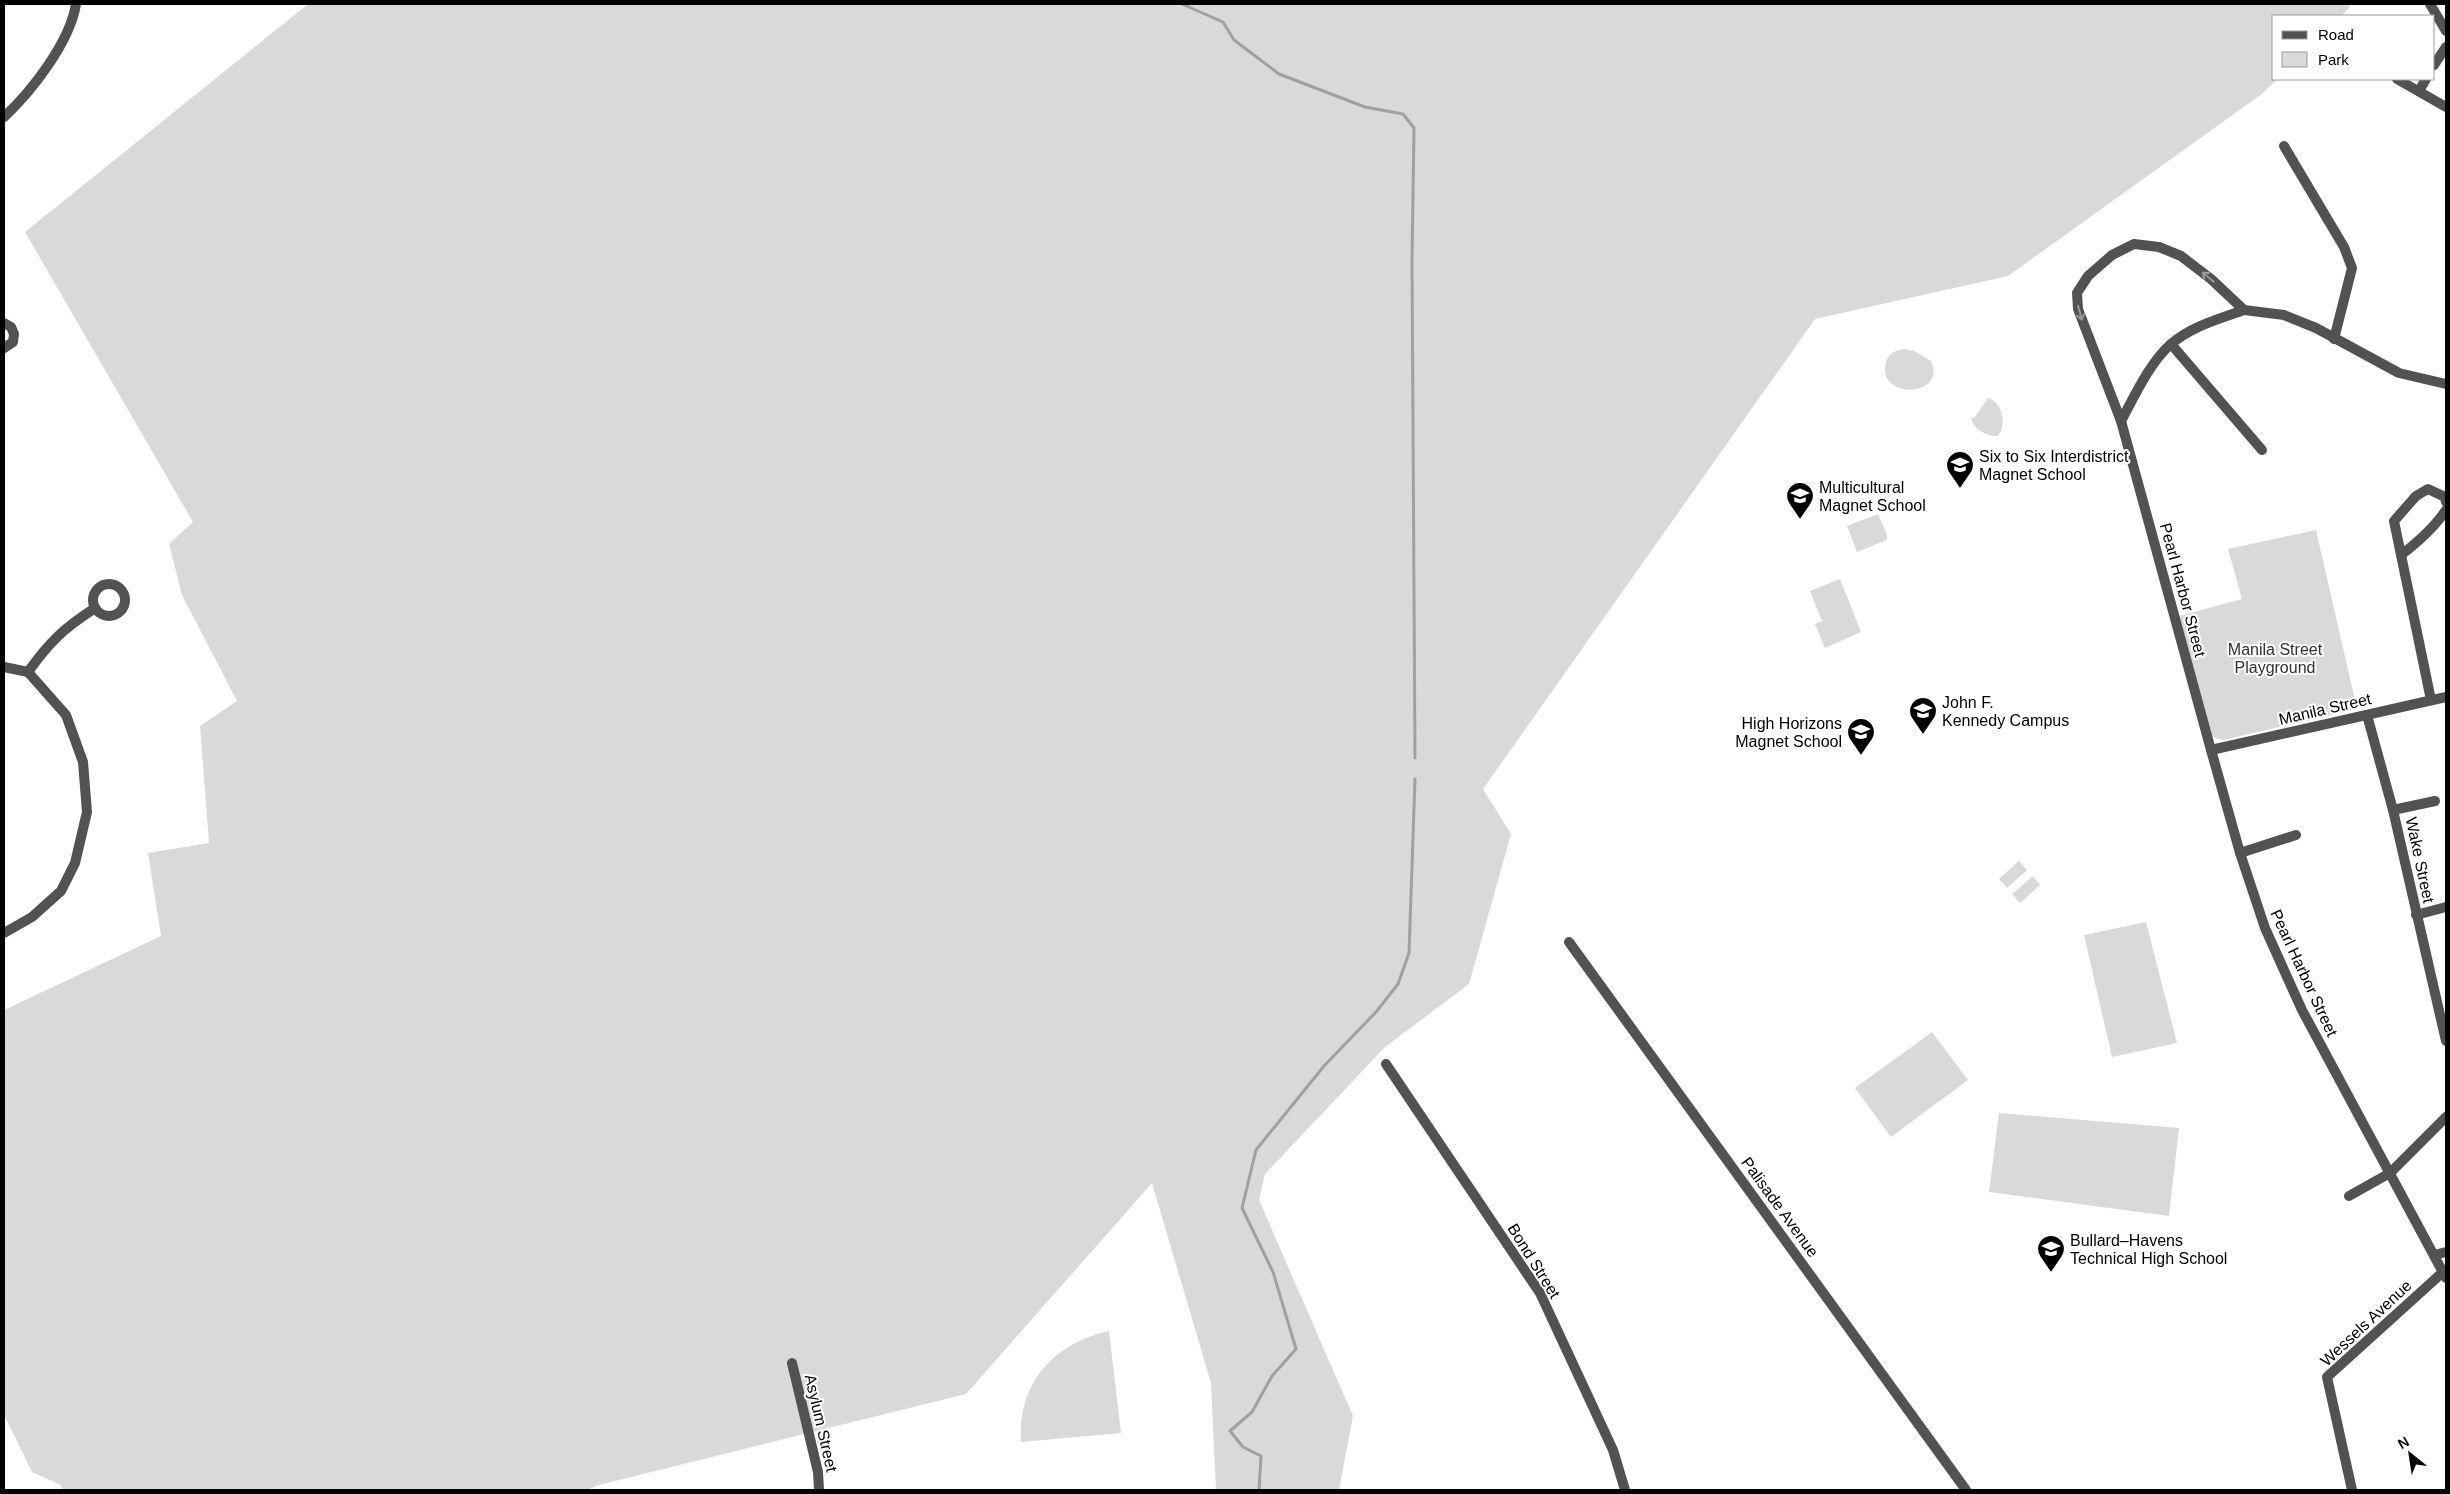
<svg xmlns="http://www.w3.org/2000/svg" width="2450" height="1494" font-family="Helvetica,sans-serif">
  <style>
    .green { fill: #d9d9d9 }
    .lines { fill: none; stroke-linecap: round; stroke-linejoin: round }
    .stream { stroke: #a0a0a0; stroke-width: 3 }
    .minor { stroke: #525252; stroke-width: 10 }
    .oneway { stroke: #979797 }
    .labels { text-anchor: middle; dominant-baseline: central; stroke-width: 4; stroke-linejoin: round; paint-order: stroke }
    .poi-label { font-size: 16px; fill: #000; stroke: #fff; text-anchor: start }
    .street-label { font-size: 16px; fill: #000; stroke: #fff }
    .park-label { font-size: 16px; fill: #303030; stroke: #fff }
  </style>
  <rect width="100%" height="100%" fill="#fff"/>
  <!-- green -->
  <g class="green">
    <polygon points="308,4 2348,4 2350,7 2341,16 2274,16 2274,79 2278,79 2259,96 2008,276 1815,319 1483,789 1511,834 1469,984 1385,1047 1265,1174 1259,1200 1353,1416 1339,1490 1216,1490 1211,1383 1152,1183 966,1394 599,1485 587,1490 62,1490 61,1485 32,1472 4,1415 4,1010 161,936 148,853 209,843 200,726 237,701 182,595 169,544 193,522 25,232"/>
    <path d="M 1904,349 L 1914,351 L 1931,361 C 1948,398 1875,400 1886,362 C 1889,353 1896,350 1904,349 Z"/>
    <path d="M 1988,398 C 2003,403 2007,424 1998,436 C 1987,437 1973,429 1971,418 L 1975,417 Z"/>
    <polygon points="1878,514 1887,535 1887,540 1857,552 1847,526"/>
    <polygon points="2316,530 2357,709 2223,740 2215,738 2212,735 2179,616 2242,599 2228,549"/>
    <polygon points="1840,579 1861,632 1825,648 1815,624 1822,621 1810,591"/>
    <polygon points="2019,861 2027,870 2007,888 1999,879"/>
    <polygon points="2033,876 2040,885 2020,903 2012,894"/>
    <polygon points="2146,922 2177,1043 2112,1057 2084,935"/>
    <polygon points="1932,1032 1968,1080 1891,1137 1855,1088"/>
    <polygon points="1999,1113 2179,1128 2169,1216 1989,1192"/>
    <path d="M 1109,1331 L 1121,1433 L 1021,1442 C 1017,1384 1053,1343 1109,1331 Z"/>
  </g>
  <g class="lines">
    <!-- stream -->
    <g class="stream">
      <polyline points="1182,4 1223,22 1234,40 1279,74 1365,107 1403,114 1414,128 1412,261 1415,758"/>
      <polyline points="1259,1490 1261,1456 1243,1447 1230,1431 1252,1412 1272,1376 1296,1349 1273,1272 1242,1208 1256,1150 1324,1066 1376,1012 1398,984 1409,953 1415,779"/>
    </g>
    <!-- minor -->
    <g class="minor">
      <polyline points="2430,4 2446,31"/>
      <polyline points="2434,65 2446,47"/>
      <polyline points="2397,79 2446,107"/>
      <polyline points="2419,91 2426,79"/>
      <path d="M 4,117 C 32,91 70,42 76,4"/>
      <polyline points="2284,146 2344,247 2352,268 2334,339"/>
      <polyline points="4,323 11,327 14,334 13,342 4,348"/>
      <polyline points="2171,344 2262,450"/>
      <polyline points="2446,384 2399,373 2316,328 2284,315 2244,310 2211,279 2181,256 2159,247 2134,244 2112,255 2088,276 2077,293 2078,309 2121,421 2211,750 2240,853 2265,928 2302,1010 2446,1278"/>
      <path d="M 2121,421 C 2134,397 2150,362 2171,344 C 2192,326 2219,319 2244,310"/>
      <path d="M 2401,555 C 2418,542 2434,528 2446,510"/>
      <circle cx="109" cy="600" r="16"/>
      <polyline points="4,667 28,672"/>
      <path d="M 28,672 C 50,641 63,629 95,608"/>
      <polyline points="2431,700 2394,521 2416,496 2428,489 2445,497 2446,502"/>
      <polyline points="2367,715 2393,810 2446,1041"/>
      <polyline points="2211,750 2446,697"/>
      <polyline points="2393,810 2435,801"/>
      <polyline points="2240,853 2296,835"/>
      <polyline points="2416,915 2446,907"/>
      <polyline points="4,933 32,917 61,891 75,863 87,812 83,762 66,715 28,672"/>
      <polyline points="1569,942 1966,1490"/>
      <polyline points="1386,1064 1540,1293 1613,1450 1625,1490"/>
      <polyline points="2349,1196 2390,1173 2446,1117"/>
      <polyline points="2434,1255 2446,1252"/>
      <polyline points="792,1363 818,1472 819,1490"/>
      <polyline points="2352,1490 2327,1377 2443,1272"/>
    </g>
  </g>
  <!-- one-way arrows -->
  <defs><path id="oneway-shaft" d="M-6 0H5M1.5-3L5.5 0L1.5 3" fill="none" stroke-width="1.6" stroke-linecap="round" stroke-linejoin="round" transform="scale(1.25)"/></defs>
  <g class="oneway">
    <use href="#oneway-shaft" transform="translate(2208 277) rotate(-141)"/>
    <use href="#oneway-shaft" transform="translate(2080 313) rotate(75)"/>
  </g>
  <!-- icons -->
  <defs>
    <symbol id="school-pin" viewBox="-11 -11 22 30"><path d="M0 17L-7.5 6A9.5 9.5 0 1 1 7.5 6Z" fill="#000" stroke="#fff"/><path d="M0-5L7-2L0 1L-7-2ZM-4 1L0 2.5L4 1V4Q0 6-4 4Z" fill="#fff"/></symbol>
  </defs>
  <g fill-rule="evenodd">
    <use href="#school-pin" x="1944" y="449" width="32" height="43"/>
    <use href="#school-pin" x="1784" y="480" width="32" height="43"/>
    <use href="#school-pin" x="1907" y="695" width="32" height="43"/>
    <use href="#school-pin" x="1845" y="716" width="32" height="43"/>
    <use href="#school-pin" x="2035" y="1233" width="32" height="43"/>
  </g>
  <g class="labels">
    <!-- poi labels -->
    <g class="poi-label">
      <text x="1979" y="456">Six to Six Interdistrict<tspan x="1979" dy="18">Magnet School</tspan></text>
      <text x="1819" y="487">Multicultural<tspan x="1819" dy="18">Magnet School</tspan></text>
      <text x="1942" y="702">John F.<tspan x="1942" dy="18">Kennedy Campus</tspan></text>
      <text x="1842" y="723" text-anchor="end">High Horizons<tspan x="1842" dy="18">Magnet School</tspan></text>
      <text x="2070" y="1240">Bullard–Havens<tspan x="2070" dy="18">Technical High School</tspan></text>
    </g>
    <!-- street labels -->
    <g class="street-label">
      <text transform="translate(2183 590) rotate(75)">Pearl Harbor Street</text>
      <text transform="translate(2325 709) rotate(-13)">Manila Street</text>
      <text transform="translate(2420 860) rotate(78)">Wake Street</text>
      <text transform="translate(2304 973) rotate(65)">Pearl Harbor Street</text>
      <text transform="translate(1780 1207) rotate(54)">Palisade Avenue</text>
      <text transform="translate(1534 1261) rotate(58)">Bond Street</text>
      <text transform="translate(2366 1323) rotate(-43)">Wessels Avenue</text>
      <text transform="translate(821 1423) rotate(77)">Asylum Street</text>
    </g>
    <!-- park labels -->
    <g class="park-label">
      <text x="2275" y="649">Manila Street<tspan x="2275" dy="18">Playground</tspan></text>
    </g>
  </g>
  <!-- border -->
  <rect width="2450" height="1494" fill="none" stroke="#000000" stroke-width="10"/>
  <!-- legend -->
  <rect x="2272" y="15" width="162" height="65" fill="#ffffff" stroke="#999999"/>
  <rect x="2282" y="31" width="25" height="8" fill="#525252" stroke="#999999"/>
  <text x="2318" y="40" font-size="15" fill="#000000">Road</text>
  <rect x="2282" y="52" width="25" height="15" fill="#d9d9d9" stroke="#999999"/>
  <text x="2318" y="65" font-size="15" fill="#000000">Park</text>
  <!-- north arrow -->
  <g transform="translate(2410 1454) rotate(330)" stroke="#ffffff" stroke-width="4" paint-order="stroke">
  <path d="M0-4L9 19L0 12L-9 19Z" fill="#000000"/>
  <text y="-8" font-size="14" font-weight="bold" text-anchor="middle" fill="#000000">N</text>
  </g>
</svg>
